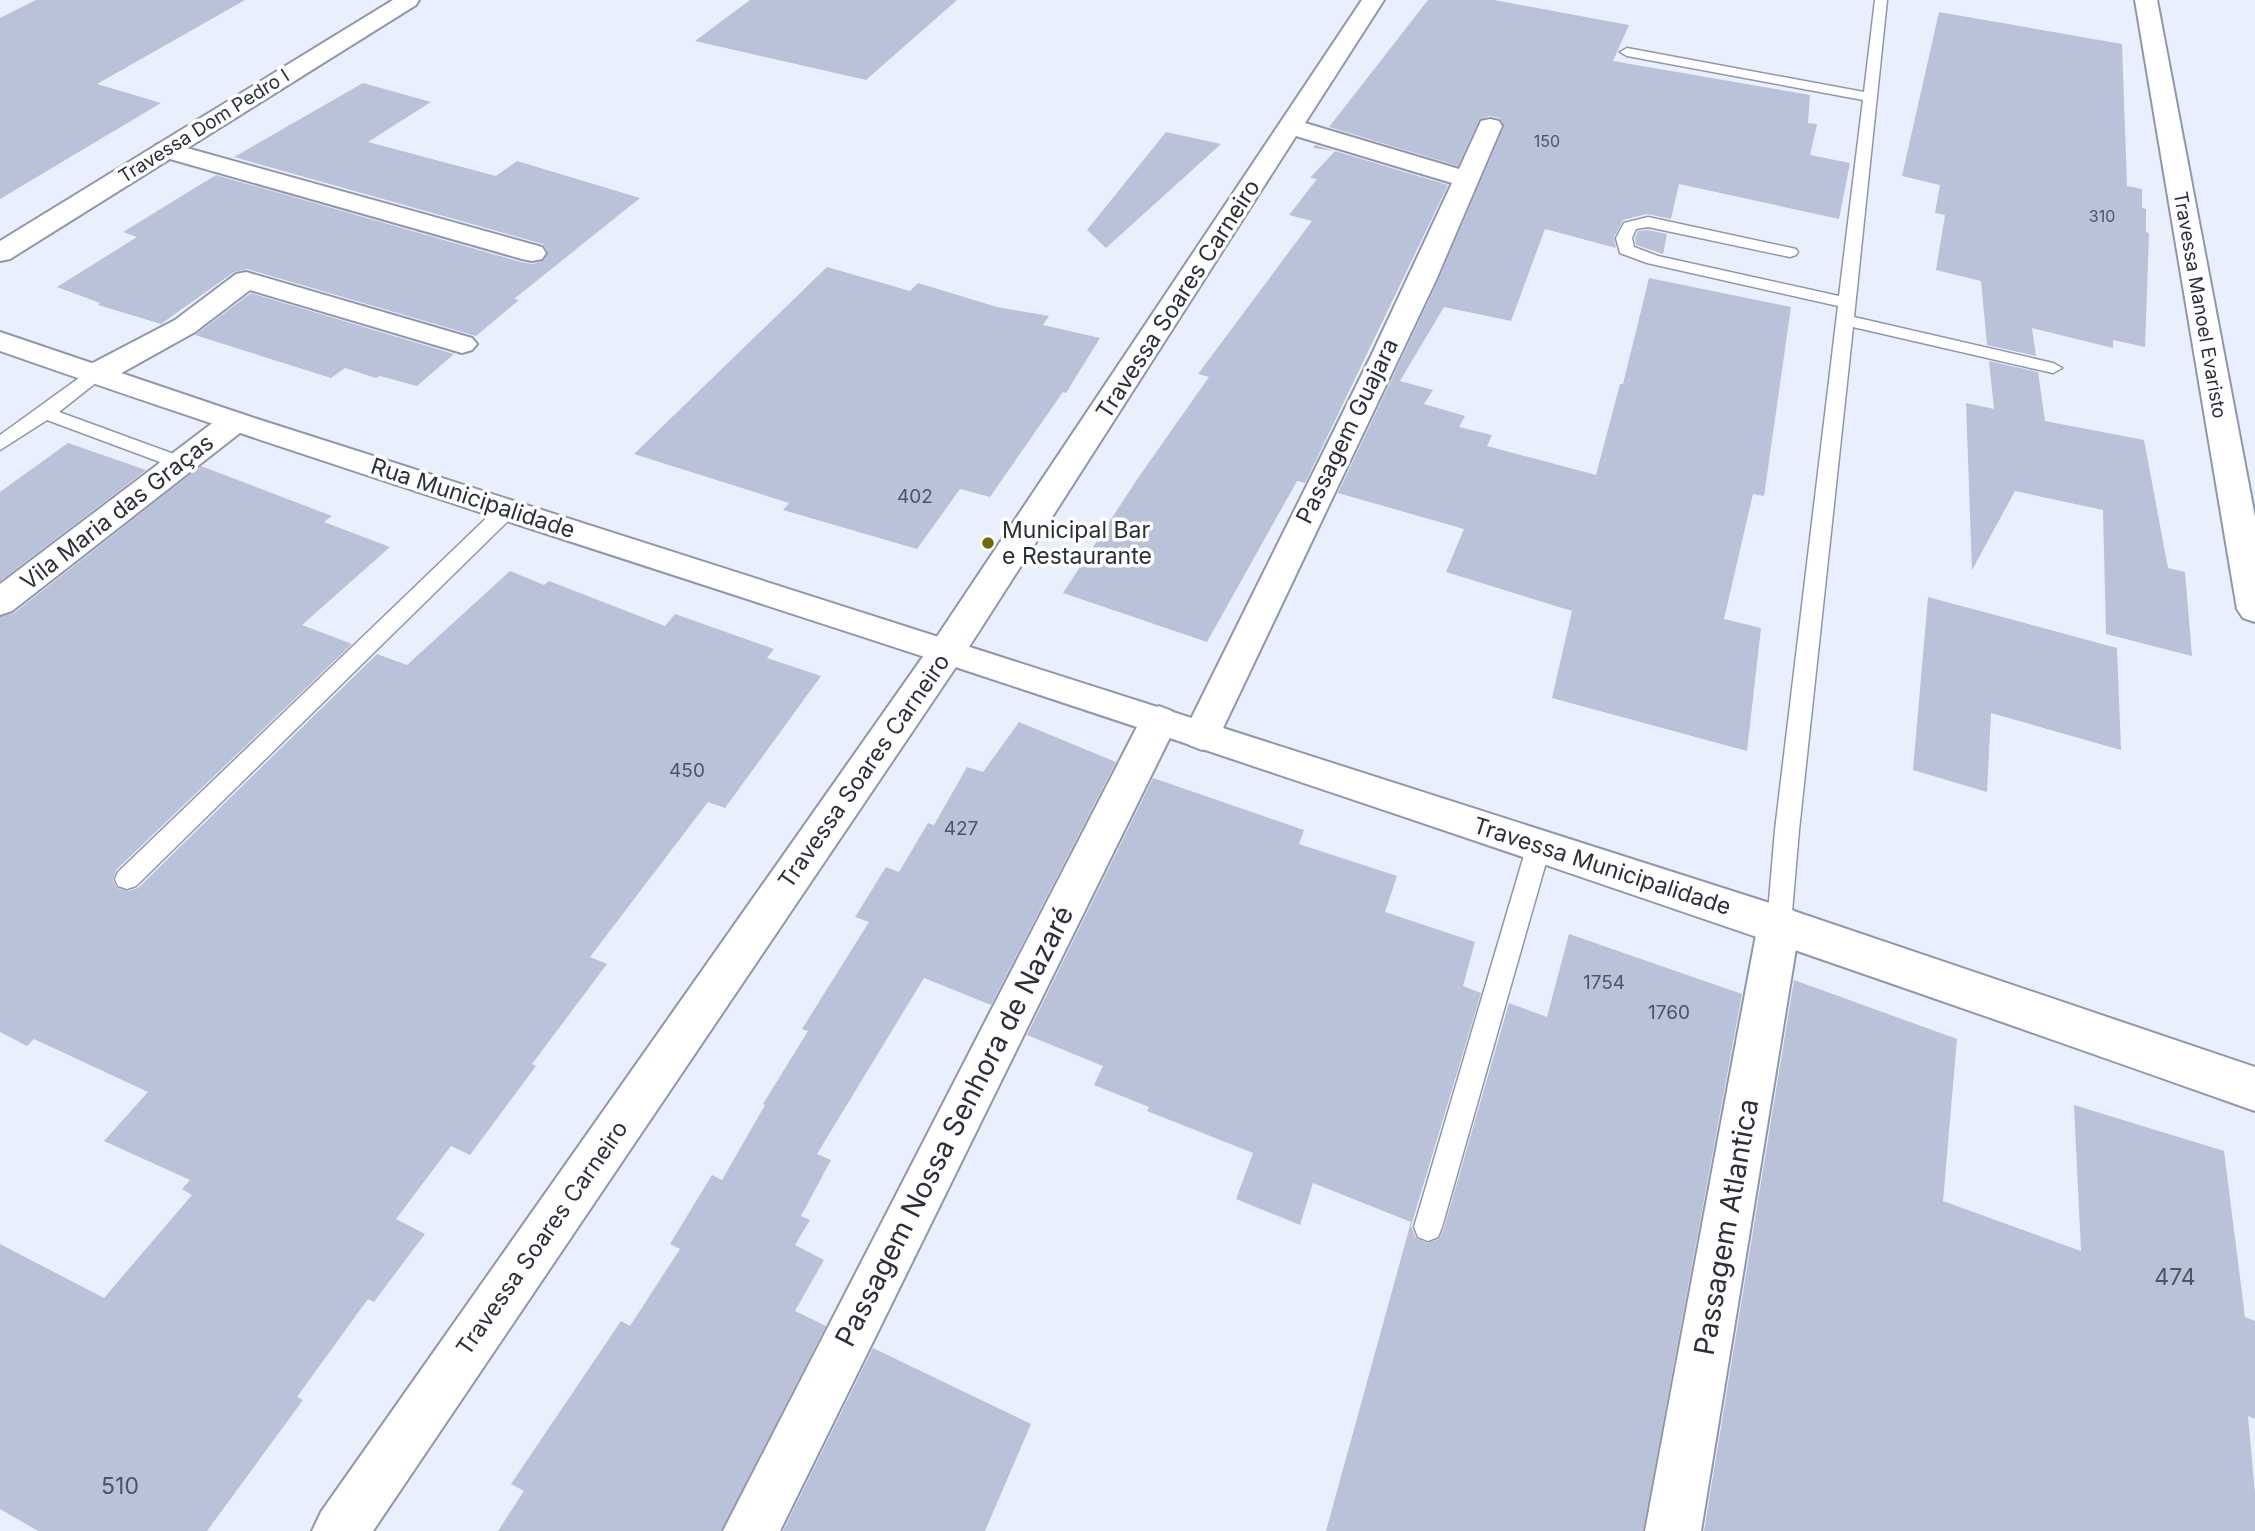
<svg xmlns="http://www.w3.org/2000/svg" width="2255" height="1531" font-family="Inter,sans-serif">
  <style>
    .building { fill: #b9c2d9 }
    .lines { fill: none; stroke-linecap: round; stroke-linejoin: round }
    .service-casing { stroke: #8f97ad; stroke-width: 3 }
    .minor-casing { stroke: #8f97ad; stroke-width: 4 }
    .tertiary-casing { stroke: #8f97ad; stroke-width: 4 }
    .service { fill: #fff; fill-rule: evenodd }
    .minor { fill: #fff; fill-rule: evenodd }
    .tertiary { fill: #fff; fill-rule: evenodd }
    .poi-dot { fill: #706b07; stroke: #fff; stroke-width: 2.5 }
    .labels { text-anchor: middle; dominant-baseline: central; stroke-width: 7; stroke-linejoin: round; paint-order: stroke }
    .far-number-label { font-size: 16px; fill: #4f5461 }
    .far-street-label { font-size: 19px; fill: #2c3039; stroke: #fff }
    .number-label { font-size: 19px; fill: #4f5461 }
    .street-label { font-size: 23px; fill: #2c3039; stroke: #fff }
    .poi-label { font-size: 23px; fill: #2c3039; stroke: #fff; text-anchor: start }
    .near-number-label { font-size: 23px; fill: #4f5461 }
    .near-street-label { font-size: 28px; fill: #2c3039; stroke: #fff }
  </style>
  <rect width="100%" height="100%" fill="#eaeffe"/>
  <!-- building -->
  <g class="building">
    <polygon points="36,0 245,0 97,84 161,103 0,199 0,18"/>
    <polygon points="750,0 957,0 866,80 695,41"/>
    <polygon points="1428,0 1494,0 1629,25 1613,61 1810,95 1808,123 1817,124 1810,155 1850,163 1839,219 1679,184 1671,219 1647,214 1623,220 1614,237 1616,248 1545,229 1511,321 1444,307 1400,381 1433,390 1424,404 1465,416 1459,427 1492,435 1487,446 1596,475 1620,384 1623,384 1649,278 1791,307 1764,496 1753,494 1724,619 1761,628 1747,751 1552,698 1572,611 1446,572 1464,529 1338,493 1438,281 1504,127 1500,118 1489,116 1479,120 1458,166 1329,127"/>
    <polygon points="1939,12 2122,44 2127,186 2142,189 2142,208 2146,209 2146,232 2149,233 2145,347 2113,340 2113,348 2032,328 2036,356 1987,345 1981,281 1936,270 1945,215 1935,213 1940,185 1902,176"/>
    <polygon points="363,83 431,102 368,142 496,176 517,161 640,198 514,299 519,300 476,336 247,269 234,272 161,324 98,305 100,303 57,287 137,237 123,232 216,175 521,262 533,264 544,260 548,252 543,244 234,157"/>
    <polygon points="1166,132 1221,144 1106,248 1087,230"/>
    <polygon points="1315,145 1448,185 1305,483 1297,481 1207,642 1063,593 1138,478 1209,377 1198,374 1312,221 1289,215 1317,179 1310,178 1335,151 1313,148"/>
    <polygon points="1648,230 1667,234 1663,254 1636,245 1635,238 1638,231"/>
    <polygon points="827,267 910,291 918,283 997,307 1049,316 1043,325 1100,338 1066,393 1063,392 990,497 960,489 917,549 783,510 789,503 634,454"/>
    <polygon points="251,293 454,354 417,386 380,376 376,378 345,368 331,378 195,335"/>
    <polygon points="1989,361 2038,372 2045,421 2144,440 2168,568 2185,572 2192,656 2106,634 2103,510 2015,491 1972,570 1966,403 1994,409"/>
    <polygon points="68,443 146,470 0,581 0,492"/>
    <polygon points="201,466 332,516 324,522 390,547 302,625 352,644 116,870 113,880 117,888 128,891 138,888 377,654 407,665 510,571 544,585 549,581 665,626 675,614 774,649 767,658 821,676 725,808 708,802 590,957 607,964 532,1064 536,1066 470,1155 451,1146 396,1219 425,1234 374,1302 368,1299 297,1397 303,1400 207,1531 38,1531 0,1509 0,1244 104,1298 192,1195 182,1189 190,1180 104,1141 148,1092 34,1039 27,1046 0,1032 0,617 14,613"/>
    <polygon points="1928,597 2117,648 2121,750 1991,713 1987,792 1913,770"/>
    <polygon points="1019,722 1116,762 991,1005 924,978 817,1154 831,1160 801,1216 810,1220 795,1245 824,1260 795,1311 826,1326 721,1531 498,1531 524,1491 511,1484 621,1321 630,1326 680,1249 670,1244 712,1175 722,1180 765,1105 763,1104 808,1031 802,1029 869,922 855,917 886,867 899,872 928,823 934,825 967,767 983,772"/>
    <polygon points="1153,778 1304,830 1299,844 1397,876 1385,912 1475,942 1463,986 1481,993 1411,1226 1416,1238 1427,1243 1439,1239 1444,1228 1509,1003 1547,1017 1569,934 1742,994 1643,1531 1326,1531 1411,1222 1313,1183 1300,1225 1236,1199 1253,1153 1147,1111 1149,1107 1094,1085 1103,1066 1027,1035"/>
    <polygon points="1794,980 1957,1039 1943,1201 2081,1251 2074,1105 2224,1151 2245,1317 2255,1321 2255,1419 2248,1416 2255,1493 2255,1531 1704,1531"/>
    <polygon points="873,1348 1031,1424 985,1531 783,1531"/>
  </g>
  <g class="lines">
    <defs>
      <g id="service">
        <polygon points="1875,0 1887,0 1854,317 2053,363 2062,368 2053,373 1853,327 1799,830 1791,924 1788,932 1779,935 1770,932 1767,924 1775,830 1838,306 1647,263 1620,253 1616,238 1624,223 1648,217 1796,249 1798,252 1796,255 1790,257 1648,227 1636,229 1632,238 1634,247 1658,256 1839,296 1863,100 1627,56 1620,52 1627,48 1864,92"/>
        <path d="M 96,368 L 105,374 L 102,378 L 59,412 L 182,457 L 184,461 C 178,471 165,481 152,477 L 150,473 L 160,462 L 47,420 L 0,450 L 0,435 L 90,370 Z"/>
        <polygon points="508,502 515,504 518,509 515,514 136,886 127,889 118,886 115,879 118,872 501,504"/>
        <polygon points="1539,835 1547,838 1551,845 1442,1227 1438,1237 1428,1241 1418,1237 1414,1227 1527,845 1531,838"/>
      </g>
      <g id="minor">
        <polygon points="1362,0 1384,0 1305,123 1459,169 1481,121 1490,119 1499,121 1502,126 1436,280 1215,745 1202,750 1189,745 1183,735 1371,356 1452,183 1296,136 960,661 373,1531 312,1531 321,1512 934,641"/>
        <polygon points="2135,0 2157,0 2255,517 2255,622 2243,618 2237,609"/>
        <polygon points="165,142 542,247 546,253 542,259 532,261 522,259 156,155 152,150 156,145"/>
        <polygon points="246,272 472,338 477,344 472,350 462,353 250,290 195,332 107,381 96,383 85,381 81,374 85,367 175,320 236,274"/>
        <polygon points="234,412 245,415 250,422 245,429 12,611 0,615 0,584 223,415"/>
        <polygon points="1159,706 1172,711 1178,721 780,1531 723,1531 1140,721 1146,711"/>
        <polygon points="1779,906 1794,911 1800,924 1701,1531 1645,1531 1758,924 1764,911"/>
      </g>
      <g id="tertiary">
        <polygon points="393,0 419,0 416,5 10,259 0,261 0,241"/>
        <path d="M 0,332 L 245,415 L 1779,906 L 2255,1067 L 2255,1111 C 1815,955 1374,805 931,659 C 620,557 309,459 0,351 Z"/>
      </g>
    </defs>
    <!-- service casing -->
    <use href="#service" class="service-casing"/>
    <!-- minor casing -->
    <use href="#minor" class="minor-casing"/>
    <!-- tertiary casing -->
    <use href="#tertiary" class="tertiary-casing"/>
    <!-- service -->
    <use href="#service" class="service"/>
    <!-- minor -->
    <use href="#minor" class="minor"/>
    <!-- tertiary -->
    <use href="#tertiary" class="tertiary"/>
  </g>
  <!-- markers -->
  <circle class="poi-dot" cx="988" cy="543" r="7"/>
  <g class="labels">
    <!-- far-number labels -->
    <g class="far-number-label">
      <text x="1547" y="141">150</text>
      <text x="2102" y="216">310</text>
    </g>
    <!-- far-street labels -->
    <g class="far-street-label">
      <text transform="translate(204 126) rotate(-32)">Travessa Dom Pedro I</text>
      <text transform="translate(2200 305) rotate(80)">Travessa Manoel Evaristo</text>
    </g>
    <!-- number labels -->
    <g class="number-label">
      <text x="915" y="496">402</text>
      <text x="687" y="770">450</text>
      <text x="961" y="828">427</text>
      <text x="1604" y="982">1754</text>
      <text x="1669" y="1012">1760</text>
    </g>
    <!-- street labels -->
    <g class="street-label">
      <text transform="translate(1178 299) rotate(-57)">Travessa Soares Carneiro</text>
      <text transform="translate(1347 431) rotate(-64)">Passagem Guajara</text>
      <text transform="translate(473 498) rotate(18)">Rua Municipalidade</text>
      <text transform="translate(117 512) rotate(-38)">Vila Maria das Graças</text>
      <text transform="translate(864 771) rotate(-55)">Travessa Soares Carneiro</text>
      <text transform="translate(1602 866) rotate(18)">Travessa Municipalidade</text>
      <text transform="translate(542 1238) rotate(-55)">Travessa Soares Carneiro</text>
    </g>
    <!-- poi labels -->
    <g class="poi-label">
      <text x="1002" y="530">Municipal Bar<tspan x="1002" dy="26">e Restaurante</tspan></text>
    </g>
    <!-- near-number labels -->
    <g class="near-number-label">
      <text x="2175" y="1277">474</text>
      <text x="120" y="1486">510</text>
    </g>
    <!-- near-street labels -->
    <g class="near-street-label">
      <text transform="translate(954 1126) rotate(-63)">Passagem Nossa Senhora de Nazaré</text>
      <text transform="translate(1726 1227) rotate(-80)">Passagem Atlantica</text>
    </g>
  </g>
</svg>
